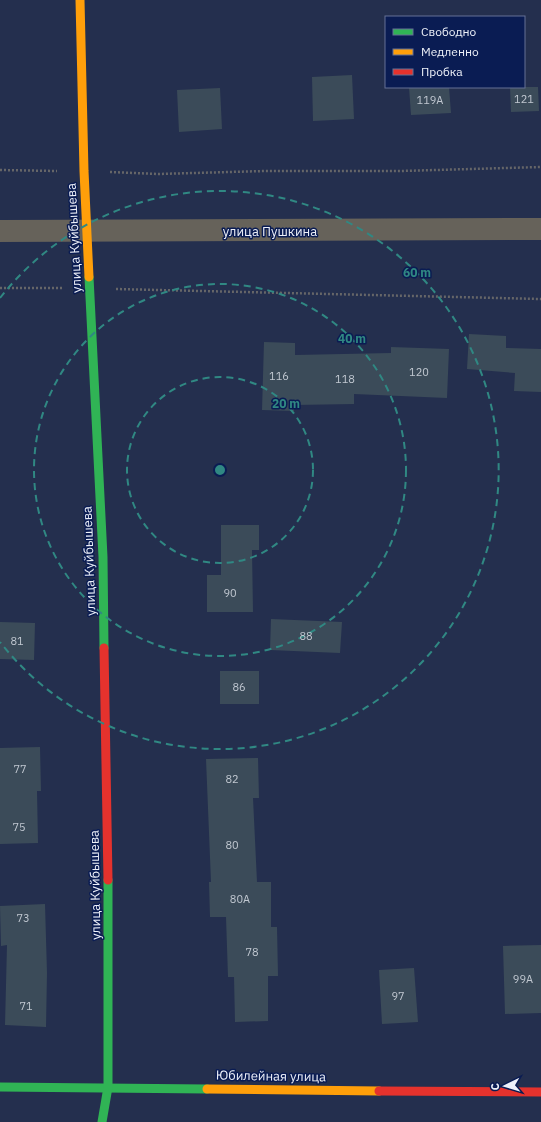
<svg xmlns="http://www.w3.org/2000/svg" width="541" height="1122" font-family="'IBM Plex Sans',sans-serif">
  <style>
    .building { fill: #3b4b59 }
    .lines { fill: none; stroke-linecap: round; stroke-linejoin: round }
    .path { stroke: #666668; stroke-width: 2.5; stroke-dasharray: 2 2; stroke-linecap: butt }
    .street { stroke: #66625a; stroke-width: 22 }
    .fast { stroke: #30b455; stroke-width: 9 }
    .slow { stroke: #ff9f0a; stroke-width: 9 }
    .jam { stroke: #e5322d; stroke-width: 9 }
    .ring { fill: none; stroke: #308883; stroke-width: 2; stroke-dasharray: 7 5 }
    .labels { text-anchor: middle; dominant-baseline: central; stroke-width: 3; stroke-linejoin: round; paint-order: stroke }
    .number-label { font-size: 11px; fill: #c1c8d1 }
    .street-label { font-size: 13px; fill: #eef1f9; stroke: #0a1c53 }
    .centre { fill: #308883; stroke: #0a1c53; stroke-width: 2 }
    .ring-label { font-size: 12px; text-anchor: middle; font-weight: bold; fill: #308883; stroke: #0a1c53; stroke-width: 3; stroke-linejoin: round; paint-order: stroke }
  </style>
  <rect width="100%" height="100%" fill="#242f4e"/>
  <!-- building -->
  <g class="building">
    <polygon points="352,75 354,119 313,121 312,77"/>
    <polygon points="409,87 449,87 451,113 411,115"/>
    <polygon points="510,87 538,87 539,111 511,112"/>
    <polygon points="220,88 222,129 179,132 177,90"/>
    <polygon points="469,334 506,336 506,348 541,349 541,392 514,391 515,373 467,369"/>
    <polygon points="264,342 295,343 295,355 391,353 391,347 449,349 447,398 354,394 354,404 294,405 294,411 262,410"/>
    <polygon points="221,525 259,525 259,550 252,550 253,612 207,612 207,575 221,575"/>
    <polygon points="271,619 342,622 340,653 270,650"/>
    <polygon points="0,622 35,623 34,660 0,659"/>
    <rect x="220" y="671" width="39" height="33"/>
    <polygon points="40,747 41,791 37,791 38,843 0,844 0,748"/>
    <polygon points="258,758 259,798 253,798 257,882 271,882 271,927 277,927 278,976 268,976 268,1021 235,1022 234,977 228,977 226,917 210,917 209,882 211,882 206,759"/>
    <polygon points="45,904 47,973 46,1027 5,1025 7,945 1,946 0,906"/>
    <polygon points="541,945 541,1013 505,1014 503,946"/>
    <polygon points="414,968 418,1022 382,1024 379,970"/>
  </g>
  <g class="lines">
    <!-- path -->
    <g class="path">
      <polyline points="0,170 57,171"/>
      <polyline points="110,172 158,174 265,171 401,171 541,167"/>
      <polyline points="0,288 63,288"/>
      <polyline points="116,289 541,299"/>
    </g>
    <!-- street -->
    <polyline class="street" points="0,231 541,229"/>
    <!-- fast -->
    <g class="fast">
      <polyline points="89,277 103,557 104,648"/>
      <polyline points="0,1087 207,1089"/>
      <polyline points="102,1122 108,1087 108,880"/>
    </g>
    <!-- slow -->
    <g class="slow">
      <polyline points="80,0 84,171 89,277"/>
      <polyline points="207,1089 379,1091"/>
    </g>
    <!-- jam -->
    <g class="jam">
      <polyline points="104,648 108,880"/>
      <polyline points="379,1091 541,1092"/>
    </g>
  </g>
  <!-- distance rings -->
  <g class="ring">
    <circle cx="220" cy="470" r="93"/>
    <circle cx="220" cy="470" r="186"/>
    <path d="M0 298A279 279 0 1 1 0 642"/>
  </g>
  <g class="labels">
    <!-- number labels -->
    <g class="number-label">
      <text x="524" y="99">121</text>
      <text x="430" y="100">119А</text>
      <text x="419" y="372">120</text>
      <text x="279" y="376">116</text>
      <text x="345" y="379">118</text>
      <text x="230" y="593">90</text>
      <text x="306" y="636">88</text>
      <text x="17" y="641">81</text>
      <text x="239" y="687">86</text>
      <text x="20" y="769">77</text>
      <text x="232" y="779">82</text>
      <text x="19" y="827">75</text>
      <text x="232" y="845">80</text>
      <text x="240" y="899">80А</text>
      <text x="23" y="918">73</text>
      <text x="252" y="952">78</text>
      <text x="523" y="979">99А</text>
      <text x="398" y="996">97</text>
      <text x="26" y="1006">71</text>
    </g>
    <!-- street labels -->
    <g class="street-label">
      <text x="270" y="231">улица Пушкина</text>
      <text transform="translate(74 238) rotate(-93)">улица Куйбышева</text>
      <text transform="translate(89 561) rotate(-92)">улица Куйбышева</text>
      <text transform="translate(95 885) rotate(-91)">улица Куйбышева</text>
      <text transform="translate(271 1076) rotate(1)">Юбилейная улица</text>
    </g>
  </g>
  <circle cx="220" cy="470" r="6" class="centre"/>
  <g class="ring-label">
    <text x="417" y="277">60 m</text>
    <text x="352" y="343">40 m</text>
    <text x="286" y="408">20 m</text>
  </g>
  <!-- legend -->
  <rect x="385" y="16" width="140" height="72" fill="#0a1c53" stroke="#657195"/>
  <rect x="393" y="29" width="20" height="6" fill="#30b455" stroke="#657195"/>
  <text x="421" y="36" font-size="12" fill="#eef1f9">Свободно</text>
  <rect x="393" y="49" width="20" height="6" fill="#ff9f0a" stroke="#657195"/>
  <text x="421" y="56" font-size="12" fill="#eef1f9">Медленно</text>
  <rect x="393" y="69" width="20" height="6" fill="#e5322d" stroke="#657195"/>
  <text x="421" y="76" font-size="12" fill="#eef1f9">Пробка</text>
  <!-- north arrow -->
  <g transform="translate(505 1086) rotate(265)" stroke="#0a1c53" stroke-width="3" paint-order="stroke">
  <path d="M0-3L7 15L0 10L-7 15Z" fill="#eef1f9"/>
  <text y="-6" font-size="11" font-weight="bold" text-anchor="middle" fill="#eef1f9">С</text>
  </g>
</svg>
